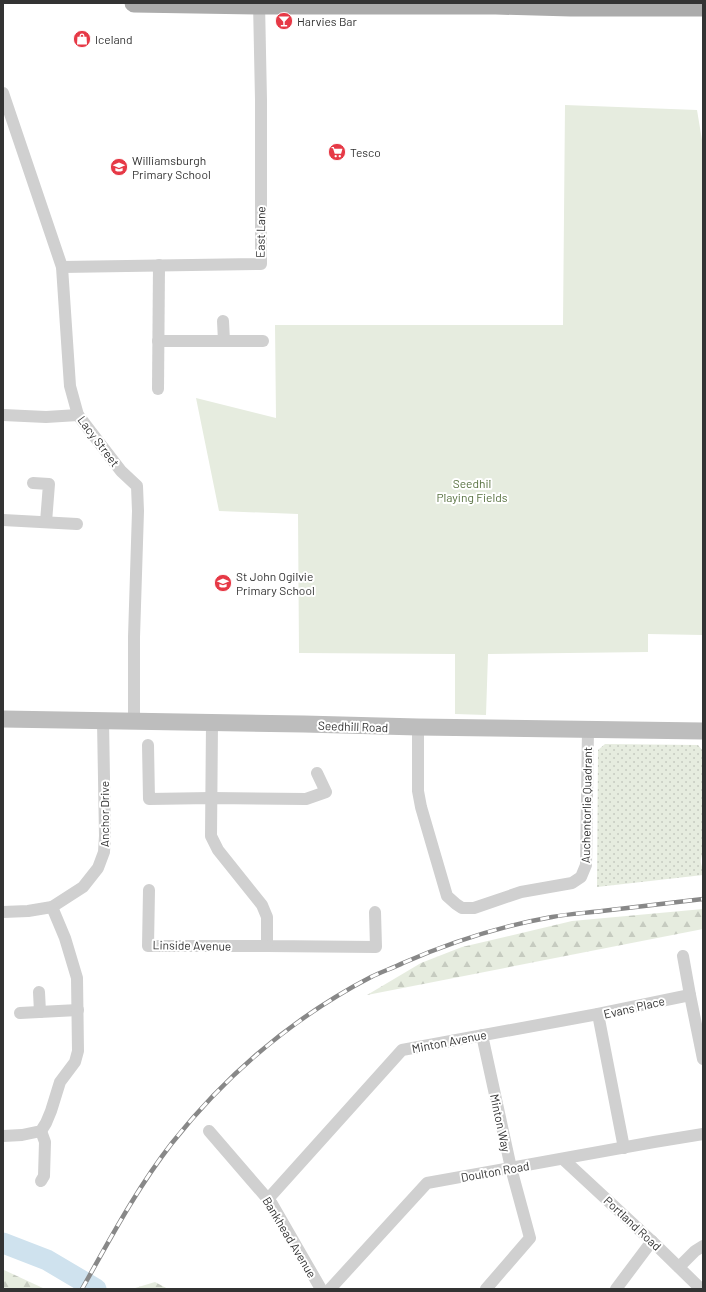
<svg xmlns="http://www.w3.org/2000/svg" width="706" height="1292" font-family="Barlow,sans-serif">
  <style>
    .grass { fill: url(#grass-dots) }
    .forest { fill: url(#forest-firs) }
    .green { fill: #e6ecdf }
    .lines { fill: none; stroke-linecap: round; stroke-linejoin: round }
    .river { stroke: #cfe2ee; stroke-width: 21 }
    .street { stroke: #d0d0d0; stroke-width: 12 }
    .secondary { stroke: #bdbdbd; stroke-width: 17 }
    .primary { stroke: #ababab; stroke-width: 19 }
    .rail-casing { stroke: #888; stroke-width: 4.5 }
    .rail { stroke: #fff; stroke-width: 3; stroke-dasharray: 9; stroke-linecap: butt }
    .labels { text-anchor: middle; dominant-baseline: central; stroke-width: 4; stroke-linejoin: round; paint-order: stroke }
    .poi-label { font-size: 12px; fill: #333; stroke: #fff; text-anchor: start }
    .street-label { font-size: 12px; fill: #333; stroke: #fff }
    .park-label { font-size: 12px; fill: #56703f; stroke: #fff }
  </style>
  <defs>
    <pattern id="grass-dots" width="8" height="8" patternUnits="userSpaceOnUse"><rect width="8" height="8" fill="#e6ecdf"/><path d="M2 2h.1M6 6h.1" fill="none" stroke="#c6cbc0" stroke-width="1.8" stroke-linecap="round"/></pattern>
    <pattern id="forest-firs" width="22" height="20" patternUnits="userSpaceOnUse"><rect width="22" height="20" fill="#e6ecdf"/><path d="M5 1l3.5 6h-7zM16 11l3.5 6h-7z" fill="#c6cbc0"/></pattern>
  </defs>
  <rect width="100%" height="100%" fill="#fff"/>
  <!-- grass -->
  <path class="grass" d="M 605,744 L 698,745 L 703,751 L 703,852 C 698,865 703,863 703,875 L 597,887 L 598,750 Z"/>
  <!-- forest -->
  <g class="forest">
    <polygon points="703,909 703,929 367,995 421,963 462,947 572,921"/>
    <polygon points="3,1270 4,1270 45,1289 3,1289"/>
    <polygon points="155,1282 168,1289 132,1289"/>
  </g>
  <!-- green -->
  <polygon class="green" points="565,105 697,110 703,146 703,635 648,634 648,652 488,654 486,715 455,714 455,654 299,653 298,514 219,511 196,398 276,418 275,325 563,325"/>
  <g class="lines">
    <!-- river -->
    <polyline class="river" points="3,1243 47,1260 96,1289"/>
    <!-- street -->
    <g class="street">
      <polyline points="3,93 62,267 70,386 78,415 121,471 137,486 138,511 134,637 134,722"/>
      <polyline points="62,267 261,264 261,100 259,3"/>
      <polyline points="223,321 224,341"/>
      <polyline points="158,341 263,341"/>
      <polyline points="158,389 159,265"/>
      <polyline points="3,415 46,417 78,415"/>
      <polyline points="33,483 49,484 46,522"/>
      <polyline points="3,520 77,524"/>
      <polyline points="212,723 211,836 218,850 262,905 267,917 267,946 376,947 375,912"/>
      <polyline points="418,727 418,791 421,807 447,896 456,904 462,908 474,908 521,892 572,883 581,877 586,865 588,729"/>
      <polyline points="148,745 149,799 211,798 306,799 326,792 317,773"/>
      <polyline points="149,890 148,946 267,946"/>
      <polyline points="3,912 28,911 52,907 83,887 98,868 104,852 105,836 103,721"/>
      <polyline points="683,956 690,995"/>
      <polyline points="39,992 40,1012"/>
      <polyline points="20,1013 78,1010"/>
      <polyline points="482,1035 511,1168 530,1238 486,1289"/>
      <polyline points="41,1131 45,1142 44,1176 41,1181"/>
      <polyline points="209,1131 272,1204 321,1289"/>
      <polyline points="3,1136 22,1135 41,1131 46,1123 51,1111 60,1082 75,1062 78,1051 77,978 65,938 52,907"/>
      <polyline points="624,1148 598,1014 690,995 703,1059"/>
      <polyline points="563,1159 659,1248 701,1289"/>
      <polyline points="268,1199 402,1050 598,1014"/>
      <polyline points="679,1267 695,1251 703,1246"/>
      <polyline points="330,1289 427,1183 654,1142 703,1134"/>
      <polyline points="616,1289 652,1241"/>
    </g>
    <!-- secondary -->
    <polyline class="secondary" points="3,719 304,724 418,727 703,731"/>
    <!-- primary -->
    <polyline class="primary" points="134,3 259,5 496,5 571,7 703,7"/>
    <defs>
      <path id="rail" d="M 82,1289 C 110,1239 137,1188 172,1143 C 226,1075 294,1017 371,977 C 381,972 393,968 403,963 C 451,942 501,926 552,917 C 568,914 586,913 602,911 C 636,907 669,903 703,899"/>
    </defs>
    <!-- rail casing -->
    <use href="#rail" class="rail-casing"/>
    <!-- rail -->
    <use href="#rail" class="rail"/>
  </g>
  <!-- icons -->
  <defs>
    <symbol id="bar-disc" viewBox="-11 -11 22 22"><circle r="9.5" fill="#e63946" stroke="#fff"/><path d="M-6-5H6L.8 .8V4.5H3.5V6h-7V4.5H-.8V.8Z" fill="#fff"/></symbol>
    <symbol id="shop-disc" viewBox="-11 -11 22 22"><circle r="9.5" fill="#e63946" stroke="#fff"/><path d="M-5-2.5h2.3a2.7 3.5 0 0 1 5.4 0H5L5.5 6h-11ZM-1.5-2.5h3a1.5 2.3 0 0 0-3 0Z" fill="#fff"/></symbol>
    <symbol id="supermarket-disc" viewBox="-11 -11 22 22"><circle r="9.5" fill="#e63946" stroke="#fff"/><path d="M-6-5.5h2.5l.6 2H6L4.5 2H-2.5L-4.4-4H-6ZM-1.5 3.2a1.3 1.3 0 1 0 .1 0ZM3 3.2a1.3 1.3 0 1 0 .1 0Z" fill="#fff"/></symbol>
    <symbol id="school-disc" viewBox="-11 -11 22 22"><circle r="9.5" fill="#e63946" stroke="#fff"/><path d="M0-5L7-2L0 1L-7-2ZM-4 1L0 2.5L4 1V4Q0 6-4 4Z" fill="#fff"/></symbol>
  </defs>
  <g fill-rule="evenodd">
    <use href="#bar-disc" x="274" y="11" width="20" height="20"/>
    <use href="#shop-disc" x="72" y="29" width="20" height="20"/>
    <use href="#supermarket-disc" x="327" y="142" width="20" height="20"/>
    <use href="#school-disc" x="109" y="157" width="20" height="20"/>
    <use href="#school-disc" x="213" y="573" width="20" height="20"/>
  </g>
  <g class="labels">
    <!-- poi labels -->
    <g class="poi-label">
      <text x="297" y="21">Harvies Bar</text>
      <text x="95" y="39">Iceland</text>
      <text x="350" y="152">Tesco</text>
      <text x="132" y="160">Williamsburgh<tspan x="132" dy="14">Primary School</tspan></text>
      <text x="236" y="576">St John Ogilvie<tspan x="236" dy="14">Primary School</tspan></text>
    </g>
    <!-- street labels -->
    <g class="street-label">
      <text transform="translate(260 232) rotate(-89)">East Lane</text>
      <text transform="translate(99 441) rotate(53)">Lacy Street</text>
      <text transform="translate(353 726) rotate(2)">Seedhill Road</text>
      <text transform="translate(586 805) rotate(-89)">Auchentorlie Quadrant</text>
      <text transform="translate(104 814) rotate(-90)">Anchor Drive</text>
      <text transform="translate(192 945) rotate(1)">Linside Avenue</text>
      <text transform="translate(634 1007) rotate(-13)">Evans Place</text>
      <text transform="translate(449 1041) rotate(-11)">Minton Avenue</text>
      <text transform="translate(501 1123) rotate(78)">Minton Way</text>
      <text transform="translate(495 1171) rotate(-10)">Doulton Road</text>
      <text transform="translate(633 1223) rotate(43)">Portland Road</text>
      <text transform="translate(290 1237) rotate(59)">Bankhead Avenue</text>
    </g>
    <!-- park labels -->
    <g class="park-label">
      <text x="472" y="483">Seedhil<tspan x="472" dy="14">Playing Fields</tspan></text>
    </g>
  </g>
  <!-- border -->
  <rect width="706" height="1292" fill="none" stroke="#333333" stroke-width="8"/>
</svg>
